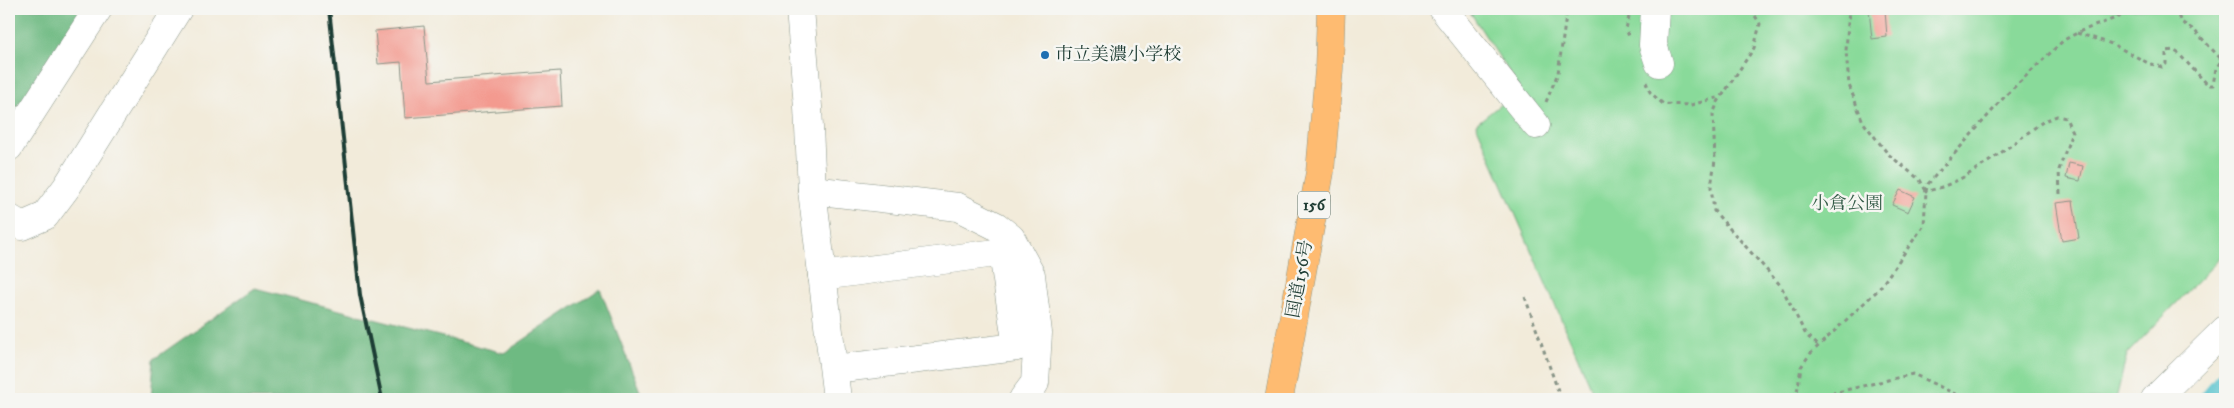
<svg xmlns="http://www.w3.org/2000/svg" width="2234" height="408" font-family="'IM FELL DW Pica','Noto Serif JP',serif">
  <style>
    .green { fill: #89da9a; stroke: #548c67 }
    .forest { fill: #6eba82; stroke: #467c5b }
    .lines { fill: none; stroke-linecap: round; stroke-linejoin: round }
    .canal { stroke: #55c2cd; stroke-width: 20 }
    .building { fill: #f39a8f }
    .minor-casing { stroke: #889487; stroke-width: 29 }
    .highway-casing { stroke: #889487; stroke-width: 29 }
    .path { stroke: #889487; stroke-width: 3; stroke-dasharray: 4 4; stroke-linecap: butt }
    .minor { stroke: #fff; stroke-width: 28 }
    .highway { stroke: #febb71; stroke-width: 28 }
    .rail { stroke: #1f3d34; stroke-width: 4 }
    .poi-dot { fill: #1f6fb2; stroke: #f6f6f2; stroke-width: 2 }
    .labels { text-anchor: middle; dominant-baseline: central; stroke-width: 5; stroke-linejoin: round; paint-order: stroke }
    .shield { fill: #f6f6f2; stroke: #60746d; stroke-width: 1 }
    .shield-label { font-size: 16px; font-weight: bold; fill: #1f3d34 }
    .poi-label { font-size: 18px; fill: #1f3d34; stroke: #f6f6f2; text-anchor: start }
    .park-label { font-size: 18px; fill: #345c48; stroke: #f6f6f2 }
    .street-label { font-size: 18px; fill: #1f3d34; stroke: #f6f6f2 }
  </style>
  <rect width="100%" height="100%" fill="#f6f6f2"/>
  <filter id="ink" filterUnits="userSpaceOnUse"><feTurbulence type="fractalNoise" baseFrequency=".02" numOctaves="2"/><feDisplacementMap in="SourceGraphic" scale="10" xChannelSelector="R" yChannelSelector="G"/><feConvolveMatrix kernelMatrix="1 2 1 2 8 2 1 2 1" color-interpolation-filters="sRGB"/></filter>
  <filter id="wash" filterUnits="userSpaceOnUse"><feTurbulence type="fractalNoise" baseFrequency=".0096" numOctaves="4" result="noise"/><feDisplacementMap in="SourceGraphic" scale="20" xChannelSelector="R" yChannelSelector="G"/><feGaussianBlur stdDeviation="1.12" result="paint"/><feColorMatrix in="noise" values="0 0 0 0 0 0 0 0 0 0 0 0 0 0 0 0 0 1.4 0 .05"/><feComposite in="paint" operator="in"/></filter>
  <g filter="url(#wash)">
    <rect width="100%" height="100%" fill="#f2ebda"/>
    <!-- green -->
    <polygon class="green" points="1468,9 2225,9 2225,253 2127,354 2116,399 1596,399 1476,124 1520,89"/>
    <!-- forest -->
    <g class="forest">
      <polygon points="9,9 86,9 9,141"/>
      <polygon points="255,288 504,353 600,289 643,399 151,399 154,359"/>
    </g>
    <g class="lines">
      <!-- canal -->
      <polyline class="canal" points="2209,399 2225,380"/>
    </g>
    <g id="blocks">
      <!-- building -->
      <g class="building">
        <polygon points="1869,10 1885,10 1887,37 1872,39"/>
        <polygon points="424,26 429,81 560,71 562,106 405,118 401,62 378,64 375,31"/>
        <polygon points="2069,163 2083,166 2080,181 2066,178"/>
        <polygon points="1900,190 1915,197 1908,212 1892,205"/>
        <polygon points="2073,201 2079,238 2062,241 2056,203"/>
      </g>
    </g>
  </g>
  <g filter="url(#ink)">
    <use href="#blocks" fill-opacity="0" stroke="#889487" stroke-width="1"/>
    <g class="lines">
      <defs>
        <g id="minor">
          <polyline points="800,9 808,107 812,190 837,399"/>
          <polyline points="1443,9 1536,125"/>
          <polyline points="1655,9 1653,45 1659,63"/>
          <polyline points="9,147 98,9"/>
          <polyline points="812,190 958,207 996,226 1011,238 1031,275 1038,333 1035,383 1023,399"/>
          <polyline points="9,218 22,226 45,216 66,188 178,9"/>
          <polyline points="822,276 996,253 1004,260 1017,347 834,369"/>
          <polyline points="2155,399 2225,330"/>
        </g>
        <polyline id="highway" points="1279,399 1320,172 1329,69 1331,9"/>
      </defs>
      <!-- minor casing -->
      <use href="#minor" class="minor-casing"/>
      <!-- highway casing -->
      <use href="#highway" class="highway-casing"/>
      <!-- path -->
      <g class="path">
        <polyline points="1628,9 1630,12 1626,29 1630,39"/>
        <polyline points="1751,9 1760,24 1754,48 1718,102 1713,114 1715,160 1711,187 1714,211 1781,286 1806,335 1819,346"/>
        <polyline points="2175,9 2181,22 2194,30 2222,60 2225,60"/>
        <polyline points="2077,33 2112,44 2148,63 2162,67 2166,64 2166,51 2173,50 2178,53 2208,85 2213,85 2216,68 2222,60"/>
        <polyline points="1646,82 1650,92 1663,104 1691,105 1720,97"/>
        <polyline points="1546,102 1558,73 1567,9"/>
        <path d="M 2060,194 L 2059,170 L 2072,132 L 2066,118 L 2057,116 L 2044,121 C 2011,144 1965,185 1926,191 L 1928,184 L 2006,95 L 2064,40 L 2081,31 L 2140,9"/>
        <polyline points="1525,297 1561,399"/>
        <polyline points="1796,399 1801,367 1810,354 1879,289 1924,225 1926,191 1920,180 1888,154 1863,122 1849,85 1846,51 1849,9"/>
        <polyline points="1808,399 1913,374 1966,399"/>
      </g>
      <!-- minor -->
      <use href="#minor" class="minor"/>
      <!-- highway -->
      <use href="#highway" class="highway"/>
      <!-- rail -->
      <polyline class="rail" points="329,9 360,295 382,399"/>
    </g>
  </g>
  <!-- markers -->
  <circle class="poi-dot" cx="1045" cy="55" r="5"/>
  <g class="labels">
    <!-- shield labels -->
    <rect class="shield" x="1298" y="191.5" width="32" height="27" rx="4"/>
    <g class="shield-label">
      <text x="1314" y="205">156</text>
    </g>
    <!-- poi labels -->
    <g class="poi-label">
      <text x="1055" y="55">市立美濃小学校</text>
    </g>
    <!-- park labels -->
    <g class="park-label">
      <text x="1847" y="204">小倉公園</text>
    </g>
    <!-- street labels -->
    <g class="street-label">
      <text transform="translate(1300 279) rotate(-80)">国道156号</text>
    </g>
  </g>
  <!-- margin -->
  <rect width="2234" height="408" fill="none" stroke="#f6f6f2" stroke-width="30"/>
</svg>
